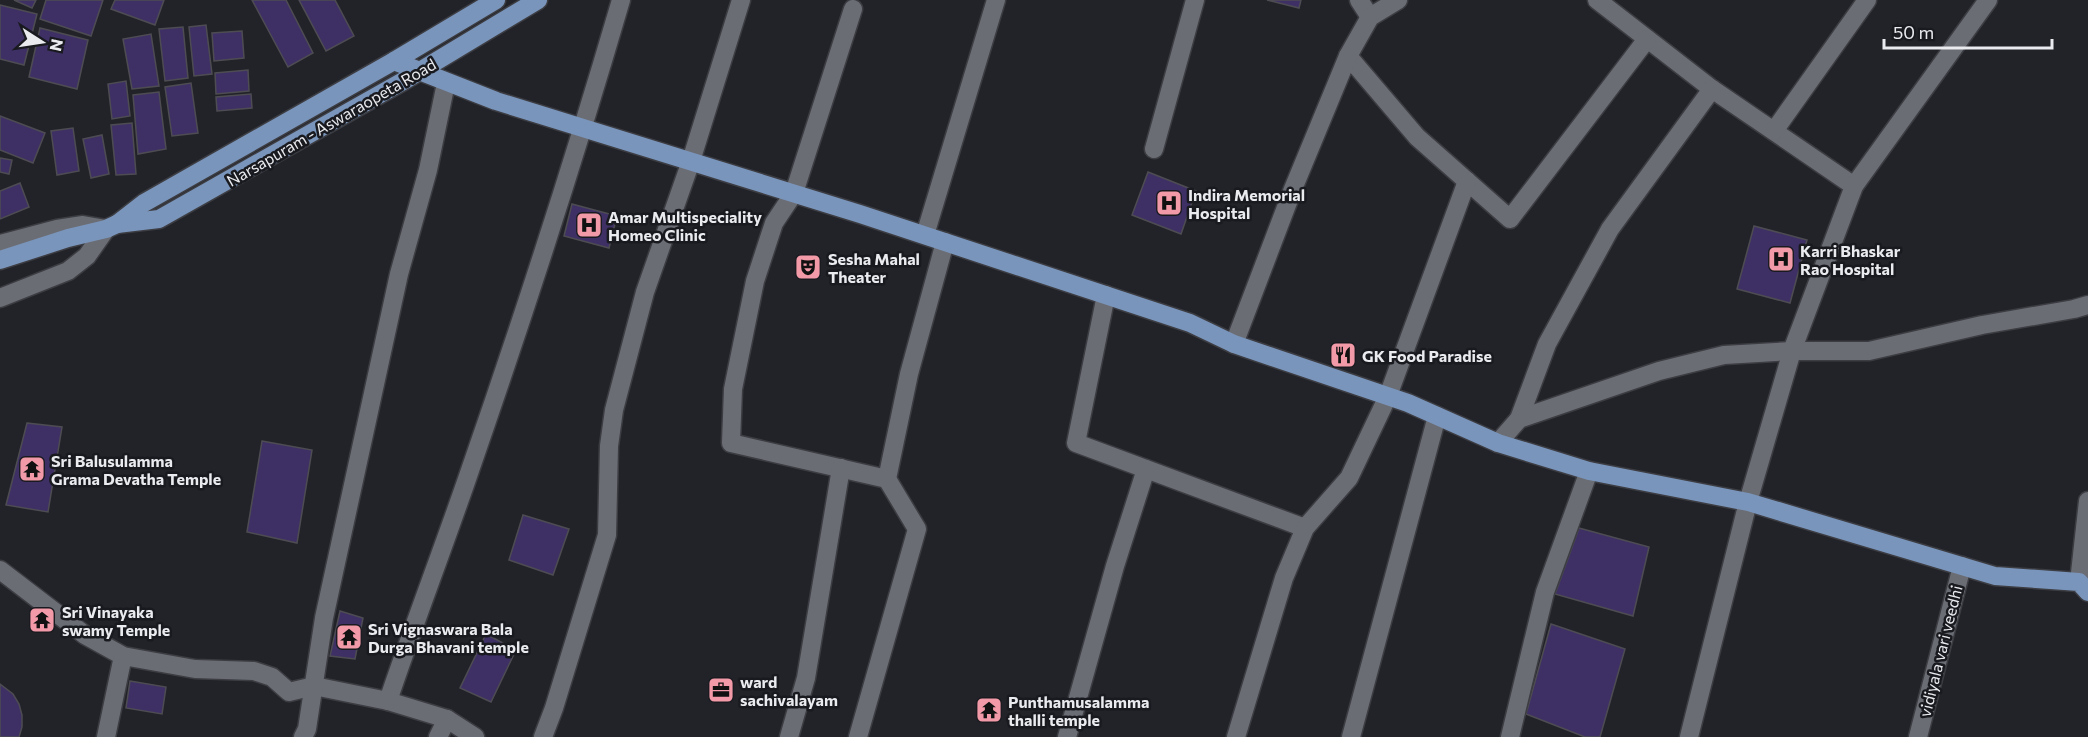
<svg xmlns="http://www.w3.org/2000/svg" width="2088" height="737" font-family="Commissioner,sans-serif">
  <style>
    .building { fill: #3e3064; stroke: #4e4c53; stroke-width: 1.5 }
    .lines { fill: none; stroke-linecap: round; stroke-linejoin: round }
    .minor-casing { stroke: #3c3d43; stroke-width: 21 }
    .major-casing { stroke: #3c3d43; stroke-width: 21 }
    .minor { stroke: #6b6d74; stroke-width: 18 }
    .major { stroke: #7a95bb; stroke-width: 18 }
    .labels { text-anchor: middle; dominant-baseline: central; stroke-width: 5; stroke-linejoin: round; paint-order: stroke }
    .street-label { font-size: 16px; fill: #eaebef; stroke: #181a1f }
    .poi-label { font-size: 16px; font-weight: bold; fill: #eaebef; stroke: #181a1f; text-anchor: start }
  </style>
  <rect width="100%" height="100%" fill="#222329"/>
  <!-- building -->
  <g class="building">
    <polygon points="14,0 36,0 32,8"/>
    <polygon points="46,0 103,0 91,36 40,19"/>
    <polygon points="115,0 164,0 155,25 111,9"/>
    <polygon points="252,0 286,0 313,53 288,67"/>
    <polygon points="299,0 335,0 354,36 326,51"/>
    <polygon points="1267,0 1301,0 1299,8"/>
    <polygon points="0,5 37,14 24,65 0,59"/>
    <polygon points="206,25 212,74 194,76 189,27"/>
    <polygon points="183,27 188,78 165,81 159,29"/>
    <polygon points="40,28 88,40 77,89 29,77"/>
    <polygon points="242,31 244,58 214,61 212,33"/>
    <polygon points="151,34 159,86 132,89 123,39"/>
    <polygon points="248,70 249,91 216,94 215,73"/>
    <polygon points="126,81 130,116 112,119 108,84"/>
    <polygon points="191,83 198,133 172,136 165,87"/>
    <polygon points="159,92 166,149 138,154 133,95"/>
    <polygon points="251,94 252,108 217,111 216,97"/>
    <polygon points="0,116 45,133 33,163 0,150"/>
    <polygon points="132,123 136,174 116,175 111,125"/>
    <polygon points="73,128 79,171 57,175 51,131"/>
    <polygon points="102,135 109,174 91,178 83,139"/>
    <polygon points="0,158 12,160 9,174 0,172"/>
    <polygon points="1148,172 1196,191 1181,234 1132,215"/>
    <polygon points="20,183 29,207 0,219 0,191"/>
    <polygon points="572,204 617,216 609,248 564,236"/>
    <polygon points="1754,226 1807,240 1790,303 1737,289"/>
    <polygon points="27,423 62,427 48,512 6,505"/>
    <polygon points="262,441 312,450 297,543 247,532"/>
    <polygon points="523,515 569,529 553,575 509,560"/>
    <polygon points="1579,528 1649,547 1633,616 1555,594"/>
    <polygon points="340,611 363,618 355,659 330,656"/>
    <polygon points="1551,624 1625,649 1600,737 1585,737 1526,714"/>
    <polygon points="486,634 516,650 491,702 460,688"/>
    <polygon points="130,681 166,687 162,714 126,708"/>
    <polygon points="0,684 13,694 19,704 22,715 22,727 19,737 0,737"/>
  </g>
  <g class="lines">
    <defs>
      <g id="minor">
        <polyline points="1359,0 1370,17"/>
        <polyline points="1597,0 1712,89 1854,186"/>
        <polyline points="853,9 794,193 774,223 755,281 733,389 731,443 887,479 909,374 945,242"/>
        <polyline points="1348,56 1417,137 1510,219 1647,39"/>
        <polyline points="1774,131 1867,0"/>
        <polyline points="1154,149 1195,0"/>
        <polyline points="925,235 996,0"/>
        <polyline points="0,244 57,229 83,225 106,229 87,256 68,271 0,298"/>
        <polyline points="1106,295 1076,443 1305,528"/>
        <polyline points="1234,344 1293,189 1348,56 1370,17 1398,0"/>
        <polyline points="1519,419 1547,344 1610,229 1712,89"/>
        <polyline points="1498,443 1519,419 1659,371 1724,355 1792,351 1869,351 1982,325 2074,309 2088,305"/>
        <polyline points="0,570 85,635 123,656 195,669 254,671 272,677 289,692 314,686 388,701 447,719 475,737"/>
        <polyline points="2079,582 2088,501"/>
        <path d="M 388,701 C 413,627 441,554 467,479 C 522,321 574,161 621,0"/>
        <polyline points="106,737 123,656"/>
        <polyline points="303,737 307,729 324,618 399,274 428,170 446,83"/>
        <polyline points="438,737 447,719"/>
        <polyline points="543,737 554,708 607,535 609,446 614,410 645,292 691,161 741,0"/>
        <polyline points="789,737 806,678 841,468"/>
        <polyline points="858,737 917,529 887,479"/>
        <polyline points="1067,737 1115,566 1146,469"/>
        <polyline points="1236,737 1284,578 1305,528 1349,478 1388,396 1467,181"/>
        <polyline points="1351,737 1437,416"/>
        <polyline points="1510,737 1545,592 1589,471"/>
        <polyline points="1689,737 1748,502 1792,351 1854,186 1988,0"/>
        <polyline points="1918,737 1962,566"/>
      </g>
      <g id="major">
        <polyline points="394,61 496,101 860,214 1190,323 1234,344 1408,403 1498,443 1589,471 1748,502 1995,576 2079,582 2088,592"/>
        <polyline points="117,224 159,219 405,80 538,0"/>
        <polyline points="0,260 68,238 106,229 117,224 144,203 394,61 496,0"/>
      </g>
    </defs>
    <!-- minor casing -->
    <use href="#minor" class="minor-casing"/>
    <!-- major casing -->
    <use href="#major" class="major-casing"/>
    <!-- minor -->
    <use href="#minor" class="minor"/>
    <!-- major -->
    <use href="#major" class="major"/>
  </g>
  <!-- icons -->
  <defs>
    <symbol id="hospital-square" viewBox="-11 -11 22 22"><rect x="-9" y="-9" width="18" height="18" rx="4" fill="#f39aa8" stroke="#181a1f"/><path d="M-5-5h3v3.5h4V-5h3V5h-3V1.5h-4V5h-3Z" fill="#111"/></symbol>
    <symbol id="theatre-square" viewBox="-11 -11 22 22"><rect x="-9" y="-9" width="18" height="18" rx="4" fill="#f39aa8" stroke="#181a1f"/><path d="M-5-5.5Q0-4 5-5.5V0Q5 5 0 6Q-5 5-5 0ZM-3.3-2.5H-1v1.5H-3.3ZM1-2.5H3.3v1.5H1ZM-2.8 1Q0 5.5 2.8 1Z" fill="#111"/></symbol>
    <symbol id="restaurant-square" viewBox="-11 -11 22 22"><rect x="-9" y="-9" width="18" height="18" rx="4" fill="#f39aa8" stroke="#181a1f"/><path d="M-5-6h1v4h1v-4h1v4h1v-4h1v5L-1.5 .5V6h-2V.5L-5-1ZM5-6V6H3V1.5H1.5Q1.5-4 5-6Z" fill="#111"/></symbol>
    <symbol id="temple-square" viewBox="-11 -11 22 22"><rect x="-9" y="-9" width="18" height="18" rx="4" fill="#f39aa8" stroke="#181a1f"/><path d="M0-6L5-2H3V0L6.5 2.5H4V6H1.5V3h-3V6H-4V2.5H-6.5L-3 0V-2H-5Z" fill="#111"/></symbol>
    <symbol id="office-square" viewBox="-11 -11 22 22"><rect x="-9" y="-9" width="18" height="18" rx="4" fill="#f39aa8" stroke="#181a1f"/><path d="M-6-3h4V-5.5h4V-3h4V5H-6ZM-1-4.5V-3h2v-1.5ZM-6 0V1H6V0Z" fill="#111"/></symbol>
  </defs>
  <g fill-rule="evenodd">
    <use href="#hospital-square" x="1154" y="188" width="30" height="30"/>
    <use href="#hospital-square" x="574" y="210" width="30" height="30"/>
    <use href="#hospital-square" x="1766" y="244" width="30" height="30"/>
    <use href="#theatre-square" x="793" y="252" width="30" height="30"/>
    <use href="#restaurant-square" x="1328" y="340" width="30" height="30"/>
    <use href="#temple-square" x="17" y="454" width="30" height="30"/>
    <use href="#temple-square" x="27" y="605" width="30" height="30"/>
    <use href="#temple-square" x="334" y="622" width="30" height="30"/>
    <use href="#office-square" x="706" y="675" width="30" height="30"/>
    <use href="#temple-square" x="974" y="695" width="30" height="30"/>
  </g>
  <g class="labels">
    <!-- street labels -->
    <g class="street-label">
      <text transform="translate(331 122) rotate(-30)">Narsapuram - Aswaraopeta Road</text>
      <text transform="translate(1940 651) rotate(-76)">vidiyala vari veedhi</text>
    </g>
    <!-- poi labels -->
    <g class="poi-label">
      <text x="1188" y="194">Indira Memorial<tspan x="1188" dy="18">Hospital</tspan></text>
      <text x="608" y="216">Amar Multispeciality<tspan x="608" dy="18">Homeo Clinic</tspan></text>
      <text x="1800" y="250">Karri Bhaskar<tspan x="1800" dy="18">Rao Hospital</tspan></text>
      <text x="828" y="258">Sesha Mahal<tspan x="828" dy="18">Theater</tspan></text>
      <text x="1362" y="355">GK Food Paradise</text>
      <text x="51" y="460">Sri Balusulamma<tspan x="51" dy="18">Grama Devatha Temple</tspan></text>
      <text x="62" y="611">Sri Vinayaka<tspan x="62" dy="18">swamy Temple</tspan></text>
      <text x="368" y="628">Sri Vignaswara Bala<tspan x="368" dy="18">Durga Bhavani temple</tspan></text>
      <text x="740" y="681">ward<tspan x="740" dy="18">sachivalayam</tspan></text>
      <text x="1008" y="701">Punthamusalamma<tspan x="1008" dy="18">thalli temple</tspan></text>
    </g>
  </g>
  <!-- north arrow -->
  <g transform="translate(42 42) rotate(102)" stroke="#181a1f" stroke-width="4.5" paint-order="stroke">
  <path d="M0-4.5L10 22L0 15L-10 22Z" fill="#eaebef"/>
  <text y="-9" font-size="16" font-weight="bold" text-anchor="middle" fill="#eaebef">N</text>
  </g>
  <!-- scale -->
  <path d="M1884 39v9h168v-9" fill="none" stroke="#eaebef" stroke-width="3"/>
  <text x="1893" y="39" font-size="18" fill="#eaebef" stroke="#181a1f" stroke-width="4.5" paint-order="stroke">50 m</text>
</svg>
